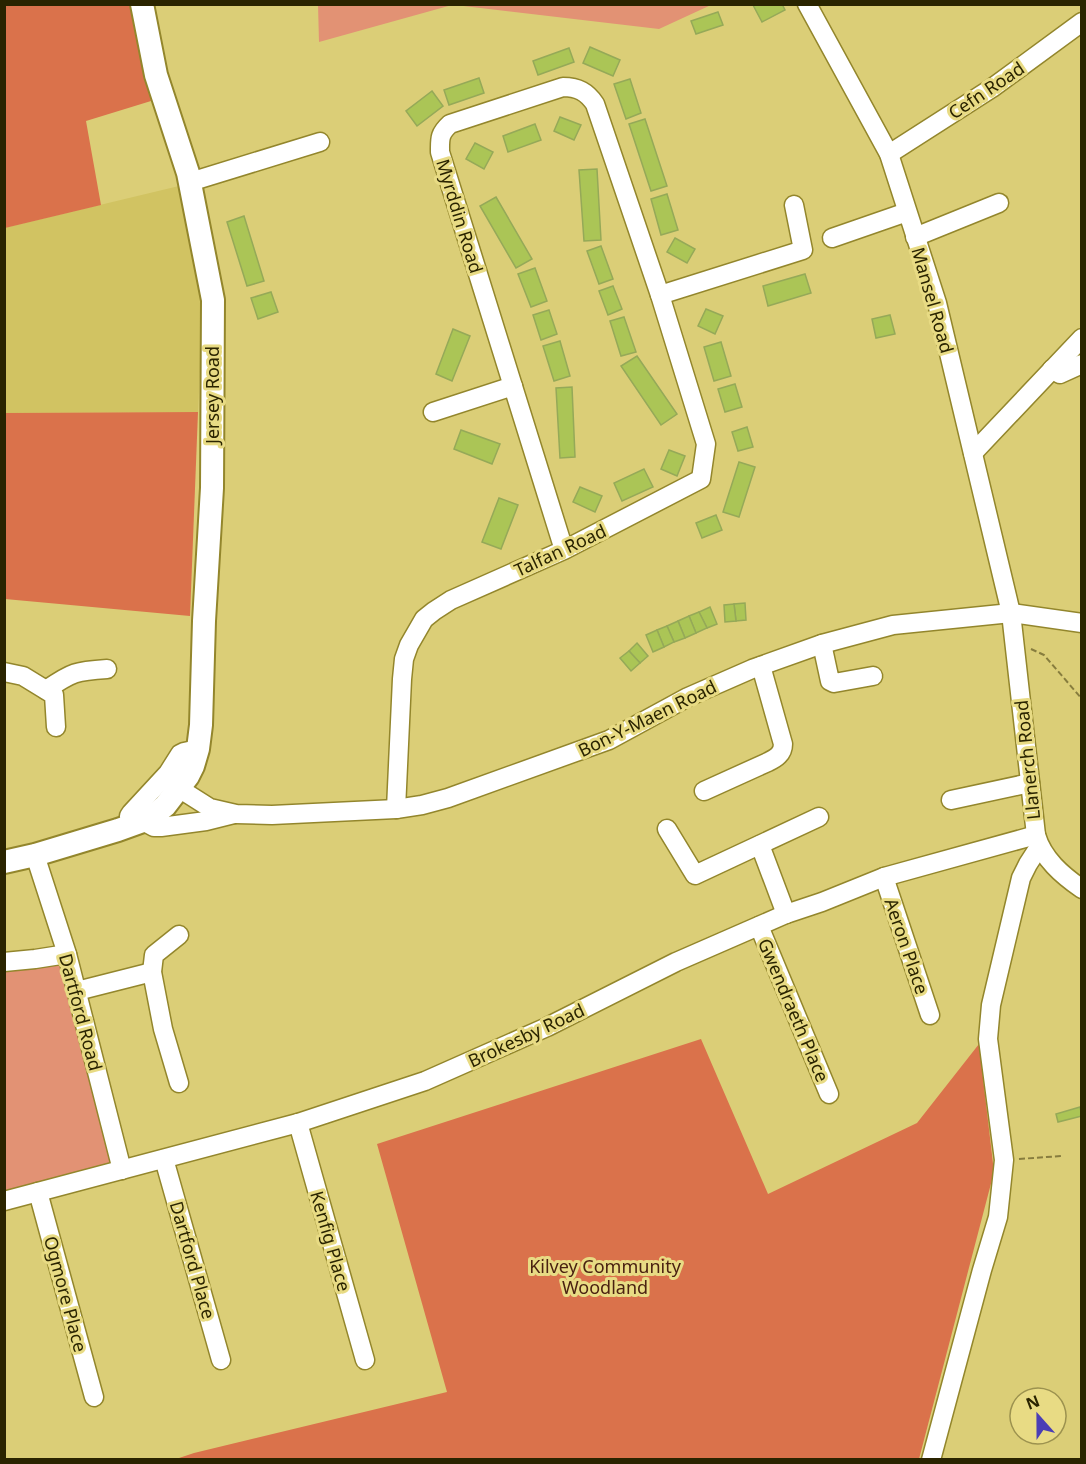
<svg xmlns="http://www.w3.org/2000/svg" width="1086" height="1464" font-family="'Noto Sans',sans-serif">
  <style>
    .built { fill: #d1c362 }
    .green { fill: #e29274 }
    .forest { fill: #da724b }
    .building { fill: #abc556; stroke: #95a958; stroke-width: 1.5 }
    .lines { fill: none; stroke-linecap: round; stroke-linejoin: round }
    .minor-casing { stroke: #93862c; stroke-width: 21 }
    .major-casing { stroke: #93862c; stroke-width: 26 }
    .path { stroke: #877d3e; stroke-width: 2; stroke-dasharray: 6 3; stroke-linecap: butt }
    .minor { stroke: #fff; stroke-width: 18 }
    .major { stroke: #fff; stroke-width: 22 }
    .labels { text-anchor: middle; dominant-baseline: central; stroke-width: 6; stroke-linejoin: round; paint-order: stroke }
    .street-label { font-size: 18px; fill: #2a2400; stroke: #e8db84 }
    .park-label { font-size: 18px; fill: #4a2111; stroke: #e8db84 }
  </style>
  <rect width="100%" height="100%" fill="#dbce77"/>
  <!-- built -->
  <polygon class="built" points="179,186 203,308 198,412 5,413 4,228"/>
  <!-- green -->
  <g class="green">
    <polygon points="318,4 452,4 452,5 319,42"/>
    <polygon points="455,5 711,5 659,29"/>
    <polygon points="61,964 114,1164 35,1183 5,1192 5,970"/>
  </g>
  <!-- forest -->
  <g class="forest">
    <polygon points="4,5 133,5 151,101 86,121 101,205 5,228"/>
    <polygon points="198,412 190,616 5,599 5,413"/>
    <polygon points="701,1039 768,1194 917,1123 979,1044 994,1172 919,1459 173,1460 194,1453 447,1392 377,1144"/>
  </g>
  <!-- building -->
  <g class="building">
    <polygon points="782,4 785,10 762,22 753,5"/>
    <polygon points="718,12 723,25 696,34 691,21"/>
    <polygon points="590,47 620,60 613,76 583,63"/>
    <polygon points="569,48 574,62 538,75 533,61"/>
    <polygon points="479,78 484,93 449,105 444,90"/>
    <polygon points="630,79 641,113 626,119 614,84"/>
    <polygon points="432,91 443,106 417,126 406,111"/>
    <polygon points="560,117 581,125 574,140 554,131"/>
    <polygon points="645,119 667,186 651,191 629,124"/>
    <polygon points="535,124 541,140 508,152 503,136"/>
    <polygon points="475,143 493,152 484,169 466,159"/>
    <polygon points="597,169 601,240 584,241 579,170"/>
    <polygon points="667,194 678,230 661,235 651,199"/>
    <polygon points="496,197 532,259 516,268 480,206"/>
    <polygon points="244,216 264,281 247,286 227,222"/>
    <polygon points="675,238 695,249 687,263 667,252"/>
    <polygon points="601,246 613,279 599,284 587,251"/>
    <polygon points="535,268 547,301 531,307 518,274"/>
    <polygon points="805,274 811,293 768,306 763,286"/>
    <polygon points="613,286 622,309 608,315 599,291"/>
    <polygon points="271,292 278,312 258,319 251,298"/>
    <polygon points="706,309 723,316 715,334 698,326"/>
    <polygon points="549,310 557,334 541,340 533,315"/>
    <polygon points="890,315 895,334 876,338 872,319"/>
    <polygon points="624,317 636,352 621,356 610,321"/>
    <polygon points="453,329 470,336 452,381 436,374"/>
    <polygon points="560,341 570,376 554,381 543,346"/>
    <polygon points="721,342 731,376 714,381 704,347"/>
    <polygon points="637,356 677,414 661,425 621,366"/>
    <polygon points="735,384 742,407 725,412 718,389"/>
    <polygon points="572,387 575,457 560,458 556,388"/>
    <polygon points="747,427 753,447 738,451 732,432"/>
    <polygon points="461,430 500,444 492,464 454,449"/>
    <polygon points="669,450 685,456 677,476 661,469"/>
    <polygon points="739,462 755,467 739,517 723,512"/>
    <polygon points="644,469 653,487 622,501 614,483"/>
    <polygon points="580,487 602,496 595,512 573,502"/>
    <polygon points="499,498 518,505 501,549 482,542"/>
    <polygon points="716,515 722,530 702,538 696,523"/>
    <polygon points="745,603 746,620 736,621 734,604"/>
    <polygon points="734,604 736,621 725,622 724,605"/>
    <polygon points="710,607 717,624 707,628 699,612"/>
    <polygon points="699,612 707,628 696,633 689,616"/>
    <polygon points="689,616 696,633 685,638 678,621"/>
    <polygon points="678,621 685,638 674,642 667,626"/>
    <polygon points="667,626 674,642 664,647 657,630"/>
    <polygon points="657,630 664,647 653,652 646,635"/>
    <polygon points="637,643 648,656 640,663 629,651"/>
    <polygon points="629,651 640,663 631,671 620,658"/>
    <polygon points="1080,1107 1082,1116 1058,1122 1056,1114"/>
  </g>
  <g class="lines">
    <defs>
      <g id="minor">
        <path d="M 807,4 L 889,154 L 937,303 L 1011,613 L 1036,835 C 1043,859 1062,875 1082,889"/>
        <polyline points="889,154 992,88 1082,22"/>
        <polyline points="190,182 320,142"/>
        <polyline points="915,237 999,203"/>
        <polyline points="832,238 907,212"/>
        <polyline points="660,295 803,250 794,205"/>
        <polyline points="1052,369 1060,374 1082,364"/>
        <polyline points="433,412 513,386"/>
        <polyline points="973,453 1082,338"/>
        <polyline points="822,644 830,681 834,683 873,676"/>
        <polyline points="4,672 23,676 54,695 56,727"/>
        <path d="M 46,690 C 72,672 76,671 107,669"/>
        <polyline points="180,789 210,808 236,814 272,815 396,809 422,805 448,798 609,740 688,697 752,669 822,644 893,625 1011,613 1082,623"/>
        <path d="M 704,791 L 768,762 C 776,758 783,754 783,744 L 761,666"/>
        <polyline points="951,800 1030,783"/>
        <path d="M 396,809 L 402,679 L 404,659 L 409,645 L 424,619 L 434,611 L 451,600 L 564,550 L 701,479 L 706,444 L 660,295 L 595,104 C 587,92 578,87 563,87 L 450,124 C 439,134 440,139 440,152 L 564,550"/>
        <polyline points="143,821 154,827 161,827 206,821 234,814"/>
        <polyline points="130,826 129,816 131,813 168,773 180,754 184,752 198,749"/>
        <polyline points="667,829 695,875 819,817"/>
        <polyline points="760,845 786,914"/>
        <polyline points="35,855 67,954 122,1170"/>
        <polyline points="884,877 930,1015"/>
        <polyline points="759,926 829,1094"/>
        <polyline points="4,962 35,959 67,954"/>
        <polyline points="77,991 152,972"/>
        <polyline points="179,1083 163,1029 152,972 154,955 179,935"/>
        <polyline points="298,1123 365,1360"/>
        <polyline points="164,1159 221,1360"/>
        <polyline points="38,1192 94,1397"/>
        <polyline points="4,1201 298,1123 425,1081 547,1027 676,962 786,914 822,902 884,877 1036,835"/>
        <polyline points="931,1460 982,1270 998,1217 1004,1160 988,1039 991,1005 1021,878 1028,864 1039,847"/>
      </g>
      <polyline id="major" points="4,862 35,855 118,830 143,821 155,814 165,806 188,776 193,766 198,749 201,725 204,621 212,488 213,300 188,173 156,75 142,4"/>
    </defs>
    <!-- minor casing -->
    <use href="#minor" class="minor-casing"/>
    <!-- major casing -->
    <use href="#major" class="major-casing"/>
    <!-- path -->
    <g class="path">
      <polyline points="1031,649 1044,655 1082,699"/>
      <polyline points="1019,1159 1062,1156"/>
    </g>
    <!-- minor -->
    <use href="#minor" class="minor"/>
    <!-- major -->
    <use href="#major" class="major"/>
  </g>
  <g class="labels">
    <!-- street labels -->
    <g class="street-label">
      <text transform="translate(986 90) rotate(-34)">Cefn Road</text>
      <text transform="translate(460 216) rotate(73)">Myrddin Road</text>
      <text transform="translate(933 300) rotate(74)">Mansel Road</text>
      <text transform="translate(212 395) rotate(-90)">Jersey Road</text>
      <text transform="translate(560 550) rotate(-25)">Talfan Road</text>
      <text transform="translate(647 718) rotate(-26)">Bon-Y-Maen Road</text>
      <text transform="translate(1027 760) rotate(-96)">Llanerch Road</text>
      <text transform="translate(907 946) rotate(71)">Aeron Place</text>
      <text transform="translate(794 1010) rotate(67)">Gwendraeth Place</text>
      <text transform="translate(81 1012) rotate(75)">Dartford Road</text>
      <text transform="translate(526 1035) rotate(-25)">Brokesby Road</text>
      <text transform="translate(331 1241) rotate(74)">Kenfig Place</text>
      <text transform="translate(193 1260) rotate(74)">Dartford Place</text>
      <text transform="translate(66 1294) rotate(75)">Ogmore Place</text>
    </g>
    <!-- park labels -->
    <g class="park-label">
      <text x="605" y="1266">Kilvey Community<tspan x="605" dy="21">Woodland</tspan></text>
    </g>
  </g>
  <!-- border -->
  <rect width="1086" height="1464" fill="none" stroke="#2a2400" stroke-width="12"/>
  <!-- north arrow -->
  <g transform="translate(1038 1416) rotate(339)"><circle r="28" fill="#e8db84" stroke="#9c924f" stroke-width="1.5"/>
  <path d="M0-4.5L10 22L0 15L-10 22Z" fill="#4a3eb5"/>
  <text y="-9" font-size="16" font-weight="bold" text-anchor="middle" fill="#2a2400">N</text>
  </g>
</svg>
